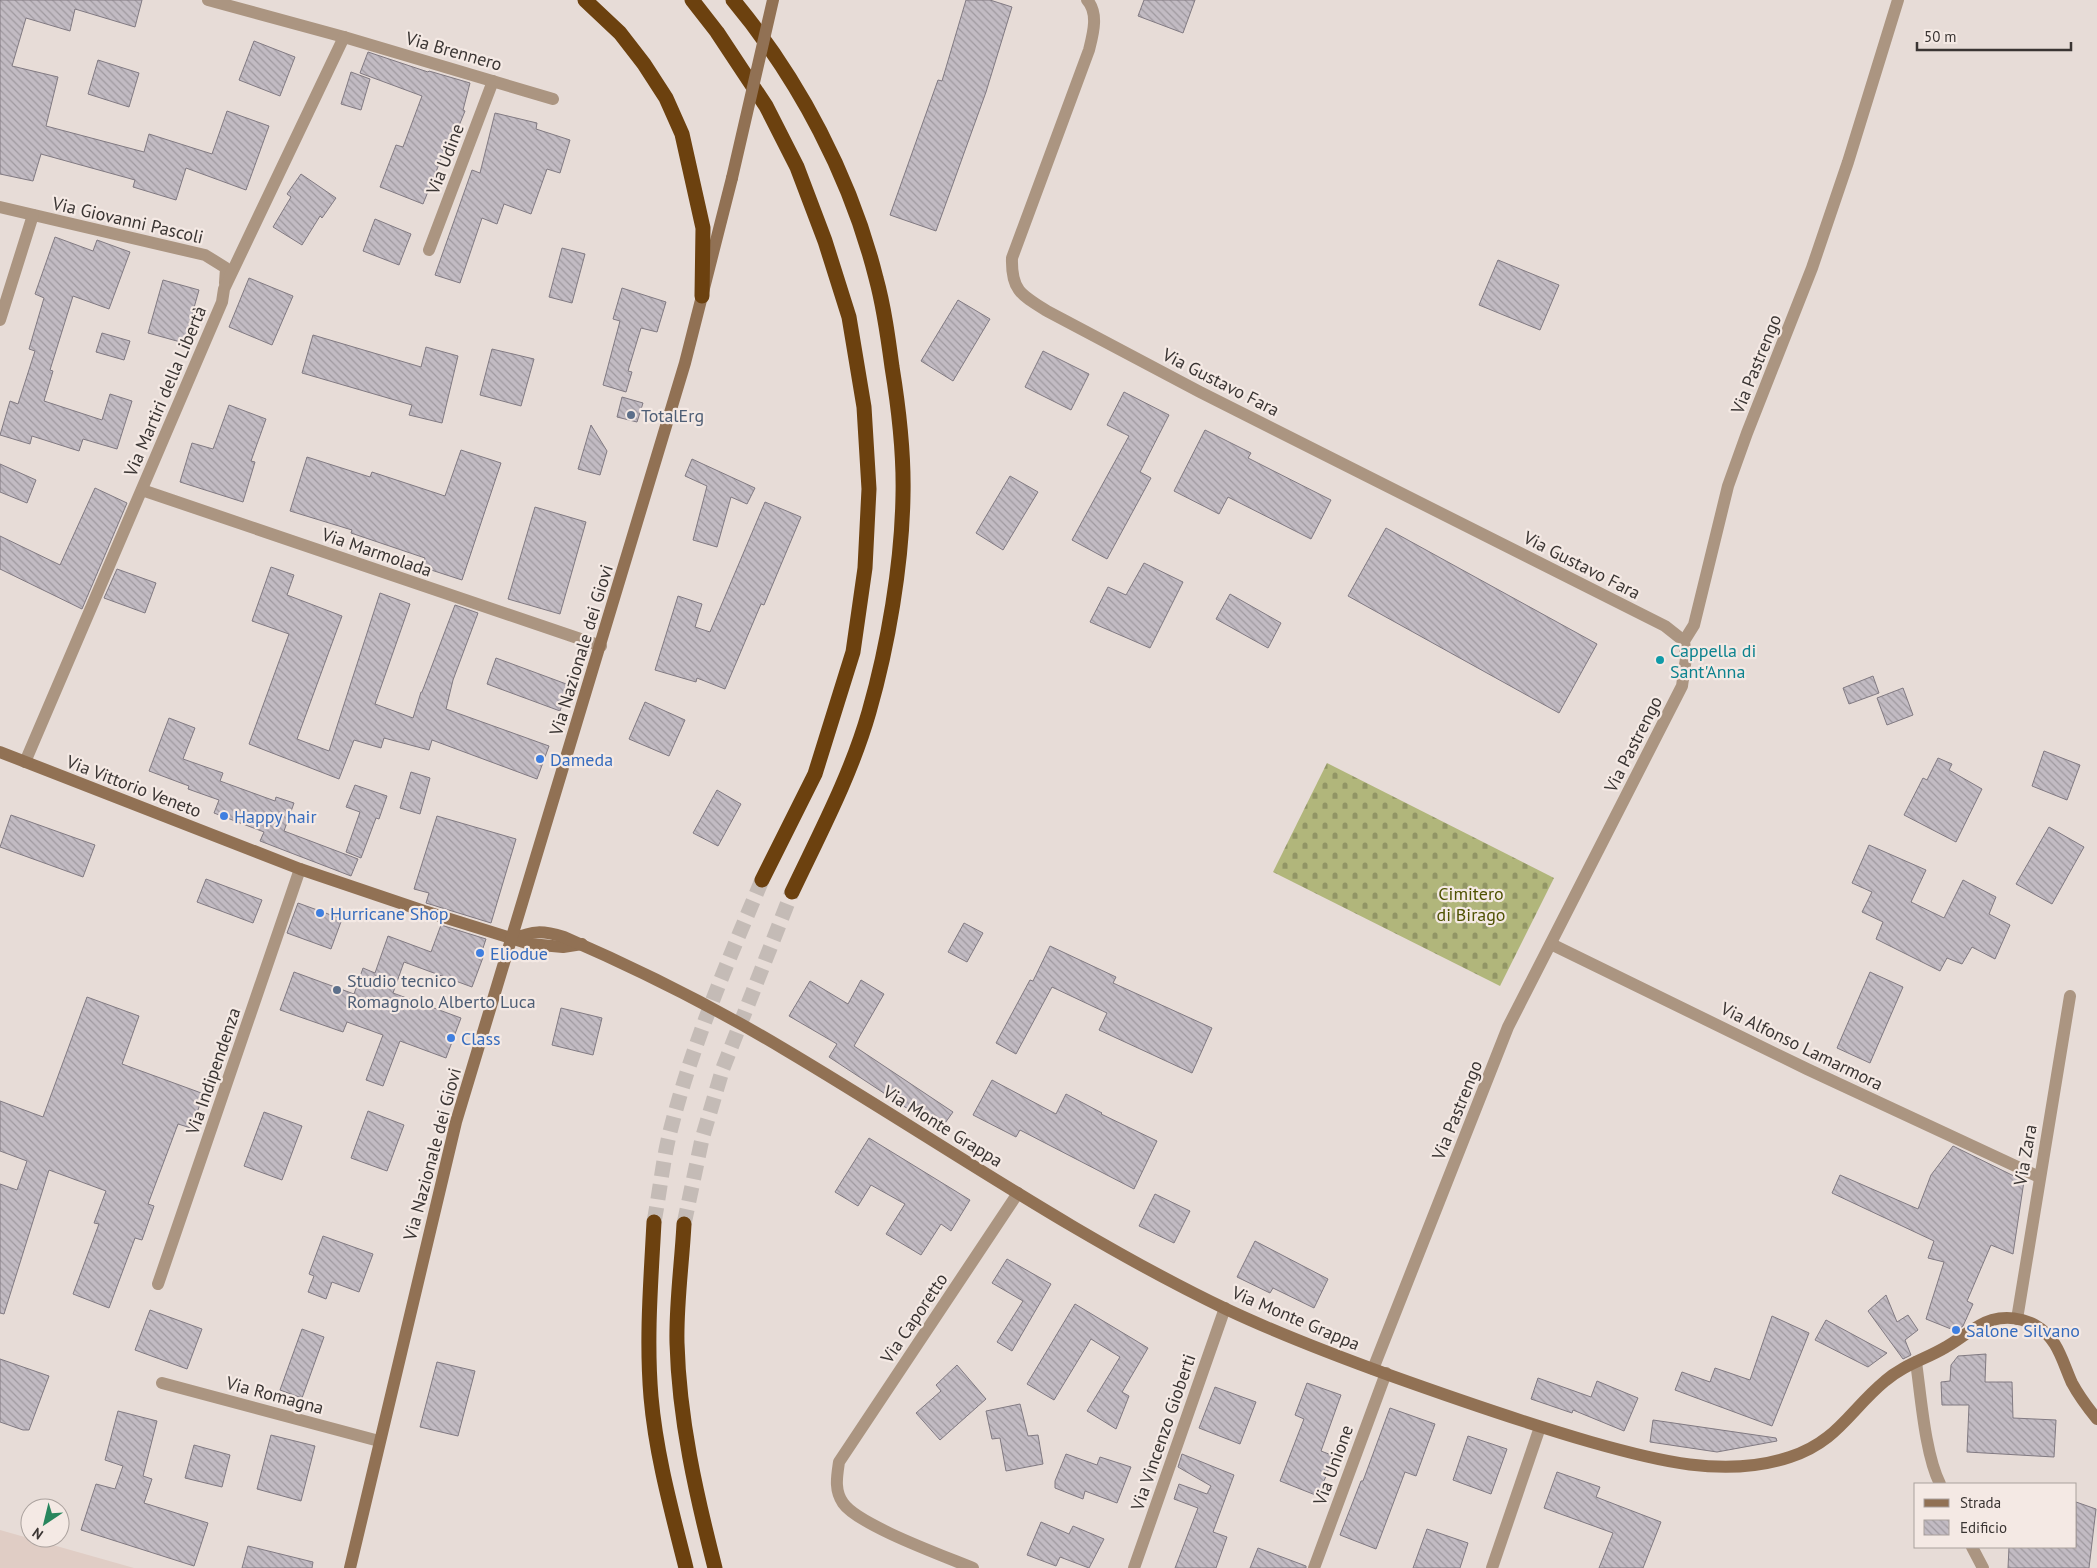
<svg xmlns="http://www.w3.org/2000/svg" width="2097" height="1568" font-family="'PT Sans',sans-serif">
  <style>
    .built { fill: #e0cdc5 }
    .cemetery { fill: url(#cemetery-stones) }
    .building { fill: url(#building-back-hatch); stroke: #817a82 }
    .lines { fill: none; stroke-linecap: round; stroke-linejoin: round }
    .highway-tunnel { stroke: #c4bbb6; stroke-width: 15; stroke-dasharray: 15 8; stroke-linecap: butt }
    .street { stroke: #ab9581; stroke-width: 12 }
    .secondary { stroke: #917154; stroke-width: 12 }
    .highway { stroke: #6c410f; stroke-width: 15 }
    .secondary-bridge { stroke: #917154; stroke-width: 12 }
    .service-dot { fill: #5c6f8a; stroke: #f4e9e4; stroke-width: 2 }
    .culture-dot { fill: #0f9aa8; stroke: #f4e9e4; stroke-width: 2 }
    .shop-dot { fill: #3f7fe0; stroke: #f4e9e4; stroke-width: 2 }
    .labels { text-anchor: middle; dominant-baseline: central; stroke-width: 4.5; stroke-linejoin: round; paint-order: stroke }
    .street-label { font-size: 18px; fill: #3a3533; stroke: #f4e9e4 }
    .service-label { font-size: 18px; fill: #4e5e75; stroke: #f4e9e4; text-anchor: start }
    .culture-label { font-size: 18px; fill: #0d838f; stroke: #f4e9e4; text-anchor: start }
    .shop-label { font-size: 18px; fill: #366cbe; stroke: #f4e9e4; text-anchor: start }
    .park-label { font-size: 18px; fill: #4f5202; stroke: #f4e9e4 }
  </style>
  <defs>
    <pattern id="cemetery-stones" width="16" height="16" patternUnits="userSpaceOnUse" patternTransform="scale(1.25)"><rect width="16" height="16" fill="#b1b67b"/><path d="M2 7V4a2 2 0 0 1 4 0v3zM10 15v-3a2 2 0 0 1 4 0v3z" fill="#919565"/></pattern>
    <pattern id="building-back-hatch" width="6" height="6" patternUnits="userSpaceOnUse" patternTransform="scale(1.25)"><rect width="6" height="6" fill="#c2bbc3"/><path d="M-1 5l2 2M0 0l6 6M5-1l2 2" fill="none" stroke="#9f999f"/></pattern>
  </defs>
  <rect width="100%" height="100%" fill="#e7dcd7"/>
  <!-- built -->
  <polygon class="built" points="0,1530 134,1568 0,1568"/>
  <!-- cemetery -->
  <polygon class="cemetery" points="1327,763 1554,878 1500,986 1273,872"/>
  <!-- building -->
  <g class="building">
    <polygon points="0,0 142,0 135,27 75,9 70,31 26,18 12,66 58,77 46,126 144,152 149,134 212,154 227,111 269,126 246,190 186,168 176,200 133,187 135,180 41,154 33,181 0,174"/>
    <polygon points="966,0 990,0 1012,7 986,92 936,231 890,215 938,80 942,81"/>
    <polygon points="1144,0 1195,0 1183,33 1138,16"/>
    <polygon points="254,41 295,57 280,96 239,80"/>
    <polygon points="368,52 428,72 429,71 470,83 463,110 465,111 454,138 450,137 423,204 380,187 396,145 403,147 422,96 360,73"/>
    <polygon points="98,60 139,73 129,107 88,94"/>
    <polygon points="351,72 370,79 361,110 341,104"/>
    <polygon points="495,113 537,123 536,129 570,140 560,173 547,169 531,214 504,204 497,224 482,218 460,283 435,275 472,170 480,173"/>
    <polygon points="301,174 336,198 322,218 320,216 302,245 273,227 291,197 287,194"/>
    <polygon points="375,219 411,234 399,265 363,251"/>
    <polygon points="55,237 93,251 97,240 130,252 109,309 73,296 50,370 53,371 44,401 102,420 110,394 132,401 117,449 83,439 79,451 32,436 30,444 0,435 10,401 18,404 35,351 29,349 44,298 35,294"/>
    <polygon points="562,248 585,254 572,303 549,297"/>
    <polygon points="1498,260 1559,285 1540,330 1479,305"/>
    <polygon points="249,278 293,296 272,345 229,327"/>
    <polygon points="163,280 199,290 184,343 148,333"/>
    <polygon points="622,288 666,302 657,332 641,328 628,371 632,372 626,392 603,385 620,321 613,319"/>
    <polygon points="958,300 990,319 953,381 921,361"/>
    <polygon points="102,333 130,341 124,360 96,352"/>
    <polygon points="313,335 421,367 426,347 458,356 442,423 409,415 412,405 302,373"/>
    <polygon points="492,349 534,359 521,406 480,395"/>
    <polygon points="1043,351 1089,374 1071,410 1025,387"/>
    <polygon points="1124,392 1169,415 1140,472 1151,478 1107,559 1072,540 1129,436 1107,425"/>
    <polygon points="622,397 643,403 637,422 617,417"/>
    <polygon points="229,405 266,419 251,461 255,462 243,502 180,482 192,443 213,449"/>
    <polygon points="591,425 607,451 600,475 578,469"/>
    <polygon points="1205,430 1251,453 1248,458 1331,500 1311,539 1228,497 1219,514 1174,491"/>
    <polygon points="461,450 501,463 462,580 422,567 425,558 351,533 352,530 290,511 307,457 370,477 372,472 445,496"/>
    <polygon points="692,459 755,488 747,504 731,497 717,547 693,540 707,486 685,476"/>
    <polygon points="0,464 36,480 27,503 0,492"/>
    <polygon points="1010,476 1038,492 1003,550 976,533"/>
    <polygon points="95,488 127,503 82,609 0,569 0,536 60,565"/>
    <polygon points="765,502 801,517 764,605 761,604 725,689 697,678 696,682 655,670 678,596 702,604 695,627 710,632"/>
    <polygon points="535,507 586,522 560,614 508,599"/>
    <polygon points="1386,528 1597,644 1559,713 1348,596"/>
    <polygon points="1144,563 1183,582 1150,648 1090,622 1108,587 1126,595"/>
    <polygon points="271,567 294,575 287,595 342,616 297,739 329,751 380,593 410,604 375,704 413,718 421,692 422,692 455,605 478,613 453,680 446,709 549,746 537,779 432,740 429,750 384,738 381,748 354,740 339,779 249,744 289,634 252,621"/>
    <polygon points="117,569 156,583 145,613 104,598"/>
    <polygon points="1230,594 1281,623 1268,648 1216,619"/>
    <polygon points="496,658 569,685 560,711 487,684"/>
    <polygon points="1873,676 1879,693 1849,704 1843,688"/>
    <polygon points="1903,688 1913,715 1887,725 1877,698"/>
    <polygon points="645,702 685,720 669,756 629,739"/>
    <polygon points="169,718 195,728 183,759 223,773 220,781 275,801 276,797 294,803 284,831 358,859 351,876 260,841 264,832 214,813 219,800 188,789 189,786 149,771"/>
    <polygon points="2044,751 2080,765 2067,800 2032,786"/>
    <polygon points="1938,758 1952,764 1949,770 1982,789 1956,842 1904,815 1923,778 1927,780"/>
    <polygon points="411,772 430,778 420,814 400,808"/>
    <polygon points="355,785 387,796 379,819 376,818 361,858 346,852 360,812 346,807"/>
    <polygon points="717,790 741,804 718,846 693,833"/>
    <polygon points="11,815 95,845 83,877 0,847"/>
    <polygon points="437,816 516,839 491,923 426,903 429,893 414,889"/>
    <polygon points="2049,827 2084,847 2052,904 2016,884"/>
    <polygon points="1869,845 1926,870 1911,902 1944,918 1963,880 1996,897 1989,914 2010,925 1995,959 1972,947 1962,964 1947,958 1940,971 1876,939 1883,922 1862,912 1872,892 1852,883"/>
    <polygon points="206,879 262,900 253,923 197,902"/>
    <polygon points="298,903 342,919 331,949 287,933"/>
    <polygon points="964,923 983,933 967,962 948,952"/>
    <polygon points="441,925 486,939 482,951 485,952 472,987 404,962 393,993 461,1018 446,1058 400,1041 383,1086 366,1080 383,1035 347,1022 343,1032 280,1010 294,972 354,994 363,968 375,973 388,936 431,952"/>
    <polygon points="1050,946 1116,977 1113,983 1212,1028 1192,1073 1099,1030 1107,1013 1052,987 1016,1054 996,1043 1030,980 1033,981"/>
    <polygon points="1870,972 1903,987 1870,1063 1837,1048"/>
    <polygon points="861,980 884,994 854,1046 953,1112 940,1130 829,1057 837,1044 789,1016 810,981 848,1004"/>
    <polygon points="87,997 139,1016 122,1064 204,1094 191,1128 178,1124 148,1204 154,1206 142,1240 135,1238 109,1308 73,1294 99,1224 94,1223 106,1191 49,1170 4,1314 0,1313 0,1184 17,1190 27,1161 0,1151 0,1101 43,1117"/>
    <polygon points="561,1008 602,1018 593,1055 552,1045"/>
    <polygon points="992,1080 1056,1114 1066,1094 1102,1113 1101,1114 1157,1141 1134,1189 1020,1130 1016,1137 973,1115"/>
    <polygon points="368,1111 404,1125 387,1171 351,1158"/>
    <polygon points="264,1112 302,1126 282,1180 244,1166"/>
    <polygon points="869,1138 970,1200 951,1231 941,1224 921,1255 886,1234 905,1204 871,1185 858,1206 835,1192"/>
    <polygon points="1953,1146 2024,1181 2013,1254 1991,1245 1967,1301 1973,1304 1963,1326 1956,1331 1926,1319 1944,1262 1928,1258 1934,1241 1832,1193 1840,1175 1918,1209 1931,1175"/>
    <polygon points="1155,1194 1190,1211 1174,1243 1139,1226"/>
    <polygon points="323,1236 373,1254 359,1292 332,1282 326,1299 308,1292 314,1276 309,1274"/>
    <polygon points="1255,1241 1328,1279 1314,1308 1273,1288 1270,1293 1237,1277"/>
    <polygon points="1007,1259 1051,1284 1012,1351 997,1342 1023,1301 992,1283"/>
    <polygon points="1886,1295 1897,1322 1908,1315 1918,1330 1905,1340 1911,1355 1903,1359 1868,1311"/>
    <polygon points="1075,1304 1148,1348 1122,1392 1129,1396 1116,1429 1087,1411 1120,1357 1091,1339 1054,1400 1027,1384"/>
    <polygon points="150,1310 202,1329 187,1369 135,1350"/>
    <polygon points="1772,1316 1809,1333 1772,1426 1675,1390 1682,1372 1710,1382 1715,1368 1750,1380"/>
    <polygon points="1826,1320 1887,1353 1868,1367 1815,1340"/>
    <polygon points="302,1329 324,1337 302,1398 280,1390"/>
    <polygon points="1986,1354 1985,1382 2012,1382 2013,1418 2056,1420 2054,1457 1967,1452 1969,1405 1942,1405 1941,1382 1950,1381 1951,1365 1958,1356"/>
    <polygon points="0,1359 49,1376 29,1430 23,1430 0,1422"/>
    <polygon points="437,1362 475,1371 458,1436 420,1427"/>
    <polygon points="957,1365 986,1399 940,1440 916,1413 941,1391 936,1385"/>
    <polygon points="1538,1378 1591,1397 1597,1381 1638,1398 1624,1431 1573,1410 1572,1413 1531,1399"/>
    <polygon points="1307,1383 1341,1395 1321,1451 1334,1456 1318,1496 1280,1481 1304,1419 1295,1415"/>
    <polygon points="1215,1387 1256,1402 1240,1444 1199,1428"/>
    <polygon points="1020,1404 1028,1436 1038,1435 1043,1464 1006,1471 1000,1438 992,1439 986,1411"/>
    <polygon points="1390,1408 1435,1424 1416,1476 1405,1472 1376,1549 1340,1535 1361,1481 1363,1481"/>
    <polygon points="118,1411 157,1421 143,1476 152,1479 144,1503 208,1523 194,1566 81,1530 96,1484 115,1489 123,1466 105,1460"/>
    <polygon points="1653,1420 1776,1438 1777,1441 1717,1452 1650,1442"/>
    <polygon points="271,1435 315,1446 301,1501 257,1489"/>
    <polygon points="1468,1436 1507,1449 1491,1494 1453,1480"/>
    <polygon points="194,1445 230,1455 222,1487 185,1478"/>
    <polygon points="1066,1454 1097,1465 1100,1457 1131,1467 1117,1503 1085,1491 1083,1499 1055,1488 1055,1481"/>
    <polygon points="1182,1454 1234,1475 1213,1532 1227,1537 1216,1568 1175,1568 1198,1508 1174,1499 1179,1484 1207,1494 1211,1486 1178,1467"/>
    <polygon points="1557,1472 1600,1487 1596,1497 1661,1522 1643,1568 1599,1568 1613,1533 1544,1508"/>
    <polygon points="2076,1502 2096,1509 2089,1568 2008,1568 2009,1547 2076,1547"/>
    <polygon points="1041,1522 1069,1534 1073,1526 1104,1539 1089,1568 1060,1557 1056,1566 1027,1555"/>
    <polygon points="1427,1529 1468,1543 1460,1568 1413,1568"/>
    <polygon points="248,1546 313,1562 312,1568 242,1568"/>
    <polygon points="1258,1548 1306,1566 1306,1568 1250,1568"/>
  </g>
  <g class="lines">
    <!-- highway-tunnel -->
    <g class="highway-tunnel">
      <path d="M 654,1222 C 660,1191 663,1158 671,1128 C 693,1042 728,961 762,880"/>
      <polyline points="684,1224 702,1139 723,1068 792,892"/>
    </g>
    <!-- street -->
    <g class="street">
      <polyline points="208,0 344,37 553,99"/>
      <path d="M 1087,0 C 1099,13 1093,34 1089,50 L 1012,258 C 1011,290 1021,295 1047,311 L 1200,392 L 1665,626 L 1684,641"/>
      <polyline points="0,207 205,255 226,268 225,283"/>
      <polyline points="429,250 493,81"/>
      <polyline points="0,320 33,215"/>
      <polyline points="142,490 601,646"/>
      <polyline points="25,762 222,302 224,289 344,37"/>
      <polyline points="1551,944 1807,1069 2039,1177"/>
      <polyline points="158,1284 300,869"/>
      <polyline points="2017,1319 2070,996"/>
      <path d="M 1916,1362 C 1921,1397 1925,1454 1940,1484"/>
      <polyline points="1373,1369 1508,1027 1682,686 1686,658 1684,641 1694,625 1728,486 1747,433 1812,268 1848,162 1898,0"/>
      <polyline points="162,1383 379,1441"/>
      <polyline points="1972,1547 1983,1568"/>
      <path d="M 973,1568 C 944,1556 858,1525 843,1503 C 834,1490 837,1476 839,1462 L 1018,1193"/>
      <polyline points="1134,1568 1225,1308"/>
      <polyline points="1314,1568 1386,1373"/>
      <polyline points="1492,1568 1540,1427"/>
    </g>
    <!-- secondary -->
    <g class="secondary">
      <polyline points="0,752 300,869 424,911 530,944 563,947 582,944"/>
      <path d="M 512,939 C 534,931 541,930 564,937 C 640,970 714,1007 784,1049 C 931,1136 1072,1235 1226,1309 C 1279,1334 1334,1355 1389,1375 C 1456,1399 1522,1422 1591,1442 C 1654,1460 1725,1479 1790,1457 C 1837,1442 1850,1410 1885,1381 C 1903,1365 1926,1359 1946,1347 C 1962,1338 1975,1325 1992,1320 C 2006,1316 2022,1318 2035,1325 C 2058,1338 2062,1361 2072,1383 C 2079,1396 2088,1408 2097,1419"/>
      <polyline points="350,1568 456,1122 685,363 732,178"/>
    </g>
    <!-- highway -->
    <g class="highway">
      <polyline points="585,0 620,33 644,64 666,98 682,134 703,228 702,296"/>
      <polyline points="692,0 717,32 766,106 797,167 825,241 849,317 864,407 869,489 865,568 853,652 815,774 762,880"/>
      <path d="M 733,0 C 799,79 851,178 876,278 C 884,307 888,337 892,367 C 899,410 904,452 903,495 C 902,564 888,646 869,712 C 851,775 820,833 792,892"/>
      <path d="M 654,1222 C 651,1280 646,1338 651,1397 C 656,1455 672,1512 686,1568"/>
      <path d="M 684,1224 C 682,1263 676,1304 677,1343 C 679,1419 696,1494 715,1568"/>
    </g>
    <!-- secondary-bridge -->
    <polyline class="secondary-bridge" points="732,178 773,0"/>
  </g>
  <!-- markers -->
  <g class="service-dot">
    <circle cx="631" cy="415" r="5"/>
    <circle cx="337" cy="990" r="5"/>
  </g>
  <circle class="culture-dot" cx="1660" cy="660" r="5"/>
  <g class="shop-dot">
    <circle cx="540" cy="759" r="5"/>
    <circle cx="224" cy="816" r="5"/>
    <circle cx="320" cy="913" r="5"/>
    <circle cx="480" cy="953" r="5"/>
    <circle cx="451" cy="1038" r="5"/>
    <circle cx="1956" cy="1330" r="5"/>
  </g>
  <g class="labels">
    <!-- street labels -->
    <g class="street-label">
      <text transform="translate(454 51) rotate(16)">Via Brennero</text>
      <text transform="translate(445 159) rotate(-69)">Via Udine</text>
      <text transform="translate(128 220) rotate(13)">Via Giovanni Pascoli</text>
      <text transform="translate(1756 364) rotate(-68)">Via Pastrengo</text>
      <text transform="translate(1221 382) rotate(27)">Via Gustavo Fara</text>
      <text transform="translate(165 391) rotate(-67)">Via Martiri della Libertà</text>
      <text transform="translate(377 552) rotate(19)">Via Marmolada</text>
      <text transform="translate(1582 565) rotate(27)">Via Gustavo Fara</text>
      <text transform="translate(581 650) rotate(-73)">Via Nazionale dei Giovi</text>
      <text transform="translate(1633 744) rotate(-63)">Via Pastrengo</text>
      <text transform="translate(134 786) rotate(21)">Via Vittorio Veneto</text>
      <text transform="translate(1802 1046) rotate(26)">Via Alfonso Lamarmora</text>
      <text transform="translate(213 1071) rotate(-71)">Via Indipendenza</text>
      <text transform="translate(1457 1110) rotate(-68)">Via Pastrengo</text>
      <text transform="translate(943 1126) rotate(32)">Via Monte Grappa</text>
      <text transform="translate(432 1154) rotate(-75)">Via Nazionale dei Giovi</text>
      <text transform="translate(2025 1155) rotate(-80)">Via Zara</text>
      <text transform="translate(914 1318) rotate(-56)">Via Caporetto</text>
      <text transform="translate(1296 1318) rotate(23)">Via Monte Grappa</text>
      <text transform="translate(275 1395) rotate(15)">Via Romagna</text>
      <text transform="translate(1163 1432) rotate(-71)">Via Vincenzo Gioberti</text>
      <text transform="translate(1333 1465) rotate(-70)">Via Unione</text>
    </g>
    <!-- service labels -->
    <g class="service-label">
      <text x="641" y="415">TotalErg</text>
      <text x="347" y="980">Studio tecnico<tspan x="347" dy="21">Romagnolo Alberto Luca</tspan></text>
    </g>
    <!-- culture labels -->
    <g class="culture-label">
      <text x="1670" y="650">Cappella di<tspan x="1670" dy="21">Sant'Anna</tspan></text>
    </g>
    <!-- shop labels -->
    <g class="shop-label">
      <text x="550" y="759">Dameda</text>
      <text x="234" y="816">Happy hair</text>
      <text x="330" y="913">Hurricane Shop</text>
      <text x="490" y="953">Eliodue</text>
      <text x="461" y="1038">Class</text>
      <text x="1966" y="1330">Salone Silvano</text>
    </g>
    <!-- park labels -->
    <g class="park-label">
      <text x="1471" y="893">Cimitero<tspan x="1471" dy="21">di Birago</tspan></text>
    </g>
  </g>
  <!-- legend -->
  <rect x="1914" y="1483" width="162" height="65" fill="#f4e9e4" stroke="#aaa19d"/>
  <rect x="1924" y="1499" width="25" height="8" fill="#917154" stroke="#aaa19d"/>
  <text x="1960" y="1508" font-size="15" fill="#3a3533">Strada</text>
  <rect x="1924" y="1520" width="25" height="15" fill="url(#building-back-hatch)" stroke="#aaa19d"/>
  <text x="1960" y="1533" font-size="15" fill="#3a3533">Edificio</text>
  <!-- north arrow -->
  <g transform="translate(45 1523) rotate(215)"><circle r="24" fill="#f4e9e4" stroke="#aaa19d"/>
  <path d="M0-4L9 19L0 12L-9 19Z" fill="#28865d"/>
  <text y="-8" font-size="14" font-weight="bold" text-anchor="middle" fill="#3a3533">N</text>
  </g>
  <!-- scale -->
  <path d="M1917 42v8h154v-8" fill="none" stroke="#3a3533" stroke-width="2.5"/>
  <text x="1924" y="42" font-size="15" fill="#3a3533" stroke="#f4e9e4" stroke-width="4" paint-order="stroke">50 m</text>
</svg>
